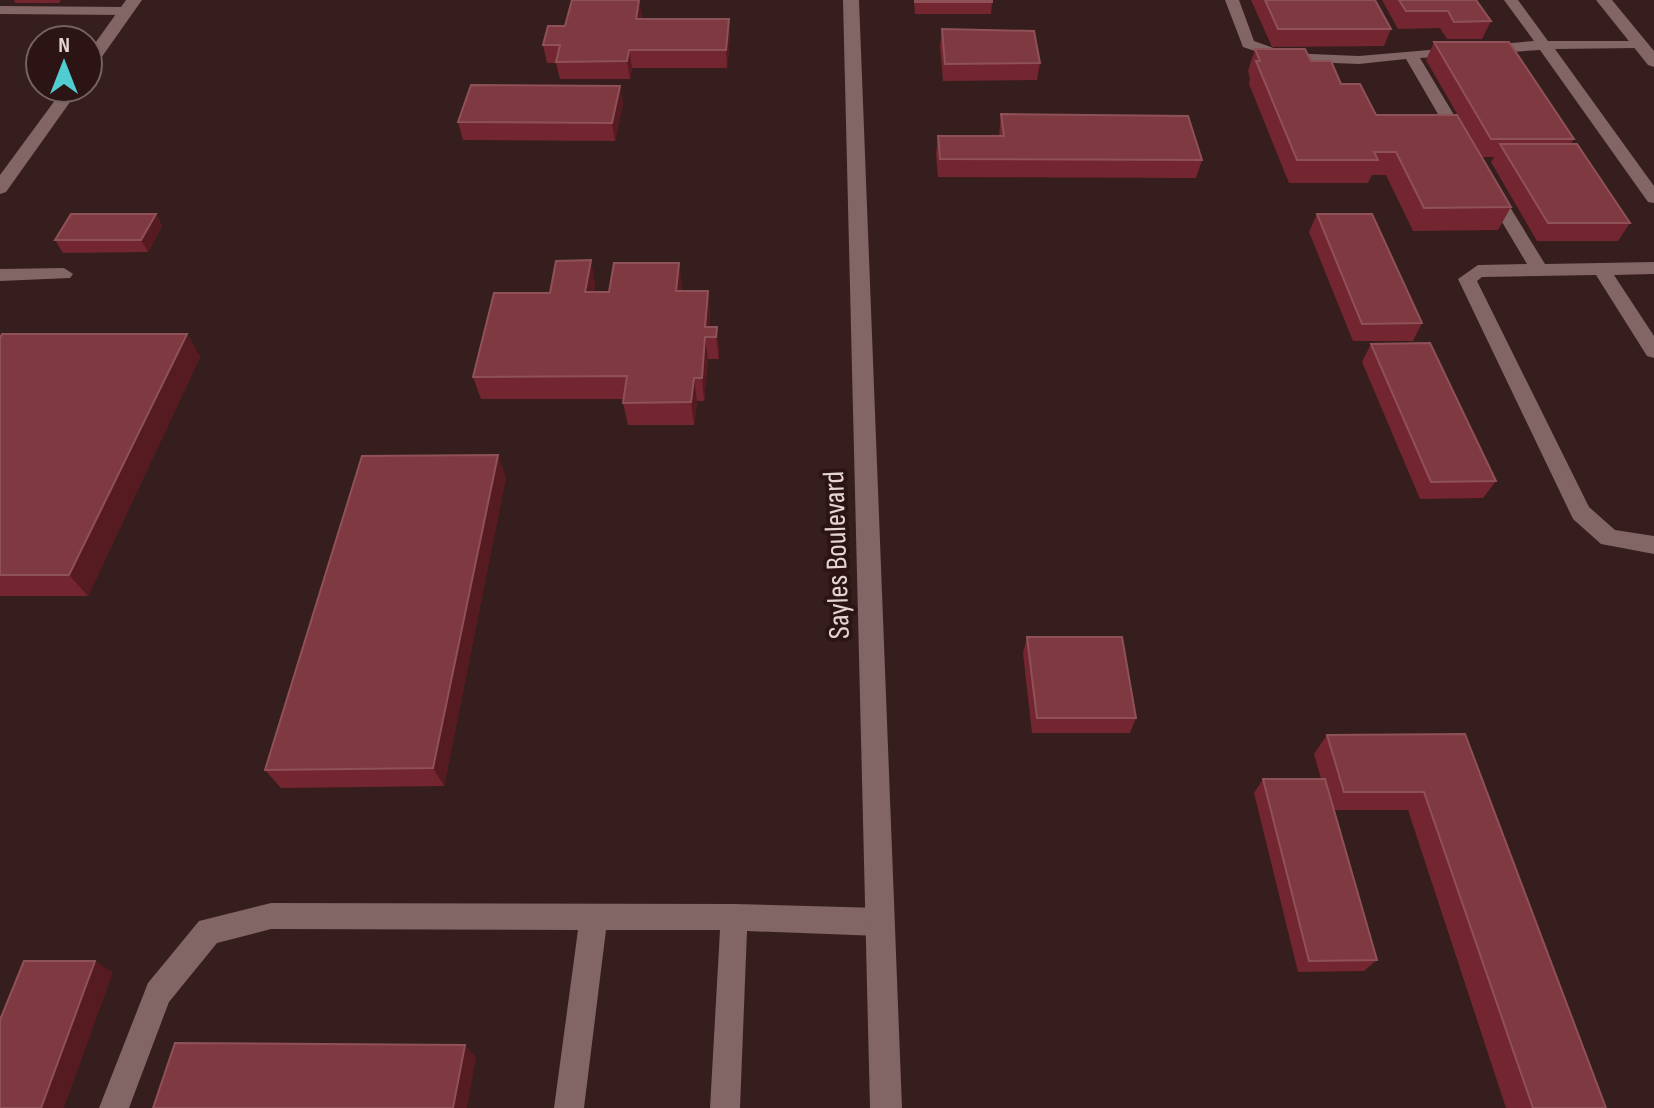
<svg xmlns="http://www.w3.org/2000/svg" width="1654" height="1108" font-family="'Sofia Sans Condensed',sans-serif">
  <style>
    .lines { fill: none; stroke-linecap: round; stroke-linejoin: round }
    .lane { fill: #826565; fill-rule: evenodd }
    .street { fill: #826565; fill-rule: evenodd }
    .wall { fill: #73262f }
    .shaded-wall { fill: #551b21 }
    .building { fill: #7f3941; stroke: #8f5158; stroke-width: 2 }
    .labels { text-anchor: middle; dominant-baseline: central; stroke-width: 8; stroke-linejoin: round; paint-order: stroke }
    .street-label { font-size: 30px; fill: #e5d4d4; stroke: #2c1415 }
  </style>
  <rect width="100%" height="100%" fill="#361e1e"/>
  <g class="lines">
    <!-- lane -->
    <g class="lane">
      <polygon points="1225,0 1239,0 1254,41 1287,53 1359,56 1534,41 1504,0 1518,0 1548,41 1644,41 1644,47 1639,48 1555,49 1654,186 1654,203 1648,202 1540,50 1420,58 1469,140 1461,145 1453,140 1406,59 1359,64 1285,61 1243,47"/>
      <polygon points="0,6 126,7 133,11 126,15 0,14"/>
      <polygon points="1491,185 1497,186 1545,264 1654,262 1654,274 1614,275 1654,336 1654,358 1647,356 1596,275 1482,277 1477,281 1589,507 1615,530 1654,536 1654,554 1601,544 1573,519 1458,279 1478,265 1527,264 1483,190"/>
      <polygon points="64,268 73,274 70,278 0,281 0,269"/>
      <polygon points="271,903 734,904 880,908 890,912 894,922 890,932 880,936 747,931 740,1108 710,1108 720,930 606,930 584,1108 554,1108 578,930 271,929 217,943 169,1002 129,1108 99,1108 148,983 199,921"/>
    </g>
    <!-- street -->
    <g class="street">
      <polygon points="126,0 142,0 94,68 88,70 88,53"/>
      <polygon points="843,0 859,0 902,1108 870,1108"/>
      <polygon points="1596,0 1612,0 1654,51 1654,67 1648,65"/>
      <polygon points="64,88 80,88 6,192 0,194 0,175"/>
    </g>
  </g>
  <!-- wall -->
  <g class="wall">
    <polygon points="14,0 61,0 59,3 15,3"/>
    <polygon points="914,0 992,0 992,2 991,14 915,14"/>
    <polygon points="1251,0 1375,0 1391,29 1384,46 1272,47"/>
    <polygon points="1382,0 1476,0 1491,21 1482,39 1447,39 1440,28 1398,29"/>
    <polygon points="642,14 641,19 730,36 727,68 632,68 630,79 560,79 556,63 547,63 543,45 565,26"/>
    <polygon points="942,29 1040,63 1037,80 943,81 940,46"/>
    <polygon points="1434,42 1574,139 1570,144 1630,223 1618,241 1537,241 1491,162 1494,157 1482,157 1426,60"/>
    <polygon points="1255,49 1311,61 1341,84 1376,115 1511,207 1498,230 1413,231 1386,175 1372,175 1368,183 1289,183 1249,84 1250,78 1248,71"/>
    <polygon points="620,86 623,104 615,141 463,140 458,122"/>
    <polygon points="1001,114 1202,160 1196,178 938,177 936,154 938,136 999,136"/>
    <polygon points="156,214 162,226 148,252 63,253 55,240"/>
    <polygon points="1317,214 1422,323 1413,341 1353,341 1309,232"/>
    <polygon points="595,283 594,292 609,292 682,286 682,291 708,291 710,314 709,327 717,327 719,359 708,359 704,401 697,401 694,425 628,425 623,403 624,399 481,399 473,377 550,293"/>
    <polygon points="187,334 200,357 88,596 0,596 0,338"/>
    <polygon points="1371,344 1496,481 1483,498 1420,499 1362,362"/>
    <polygon points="506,477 444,786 281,788 265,770"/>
    <polygon points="1027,637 1136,718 1130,733 1032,733 1023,653"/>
    <polygon points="1465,734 1606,1108 1506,1108 1408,810 1334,810 1377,960 1364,971 1298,972 1254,793 1263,779 1321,779 1314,754 1327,735"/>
  </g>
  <!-- shaded-wall -->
  <g class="shaded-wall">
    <polygon points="639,0 642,14 638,37 636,19"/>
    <polygon points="729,19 730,36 727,68 726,50"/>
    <polygon points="629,50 632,68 630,79 627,61"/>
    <polygon points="620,86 623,104 615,141 612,123"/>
    <polygon points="156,214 162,226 148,252 141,240"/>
    <polygon points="591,260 595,283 590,314 585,292"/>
    <polygon points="679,263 682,286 679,314 676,291"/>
    <polygon points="708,291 710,314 708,337 705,327"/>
    <polygon points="717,327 719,350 719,359 716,337"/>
    <polygon points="187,334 200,357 88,596 69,575"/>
    <polygon points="705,337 708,359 704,401 702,378"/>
    <polygon points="694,378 697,401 694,425 691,402"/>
    <polygon points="498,455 506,477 444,786 433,768"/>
    <polygon points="95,961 113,972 64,1108 41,1108"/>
    <polygon points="465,1045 476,1057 467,1108 453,1108"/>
  </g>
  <!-- building -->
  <g class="building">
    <polygon points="572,0 639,0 636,19 729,19 726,50 629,50 627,61 556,62 560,45 543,45 548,26 565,26"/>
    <rect x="915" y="0" width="77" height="2"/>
    <polygon points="1265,0 1375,0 1391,29 1278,29"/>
    <polygon points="1399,0 1476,0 1491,21 1454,22 1448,11 1406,11"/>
    <polygon points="942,29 1034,31 1040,63 945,64"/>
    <polygon points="1434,42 1509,42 1574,139 1491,139"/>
    <polygon points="1255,49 1305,49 1311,61 1331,61 1341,84 1360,84 1376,115 1457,115 1511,207 1424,208 1396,152 1374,152 1378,160 1297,160 1256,61 1260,61"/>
    <polygon points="471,85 620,86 612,123 458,122"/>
    <polygon points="1001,114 1188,116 1202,160 940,159 938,136 1004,136"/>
    <polygon points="1500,144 1577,144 1630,223 1548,223"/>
    <polygon points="71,214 156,214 141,240 55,240"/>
    <polygon points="1317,214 1372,214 1422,323 1362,324"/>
    <polygon points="591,260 585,292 609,292 614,263 679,263 676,291 708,291 705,327 717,327 716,337 705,337 702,378 694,378 691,402 623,403 627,376 473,377 494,293 550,293 556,261"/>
    <polygon points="2,334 187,334 69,575 0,575 0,338"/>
    <polygon points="1430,343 1496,481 1431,482 1371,344"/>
    <polygon points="498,455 433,768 265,770 362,456"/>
    <polygon points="1027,637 1122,637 1136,718 1037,718"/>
    <polygon points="1465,734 1606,1108 1533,1108 1424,792 1344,792 1327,735"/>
    <polygon points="1263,779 1325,779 1377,960 1309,961"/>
    <polygon points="24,961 95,961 41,1108 0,1108 0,1020"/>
    <polygon points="175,1043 465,1045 453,1108 153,1108"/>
  </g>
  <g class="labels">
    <!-- street labels -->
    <g class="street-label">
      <text transform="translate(837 555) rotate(-92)">Sayles Boulevard</text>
    </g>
  </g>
  <!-- north arrow -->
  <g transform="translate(64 64)"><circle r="38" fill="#2c1415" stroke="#766161" stroke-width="2"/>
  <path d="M0-6L14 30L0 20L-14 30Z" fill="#51ccd1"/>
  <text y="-12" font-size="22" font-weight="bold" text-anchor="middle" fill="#e5d4d4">N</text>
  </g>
</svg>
